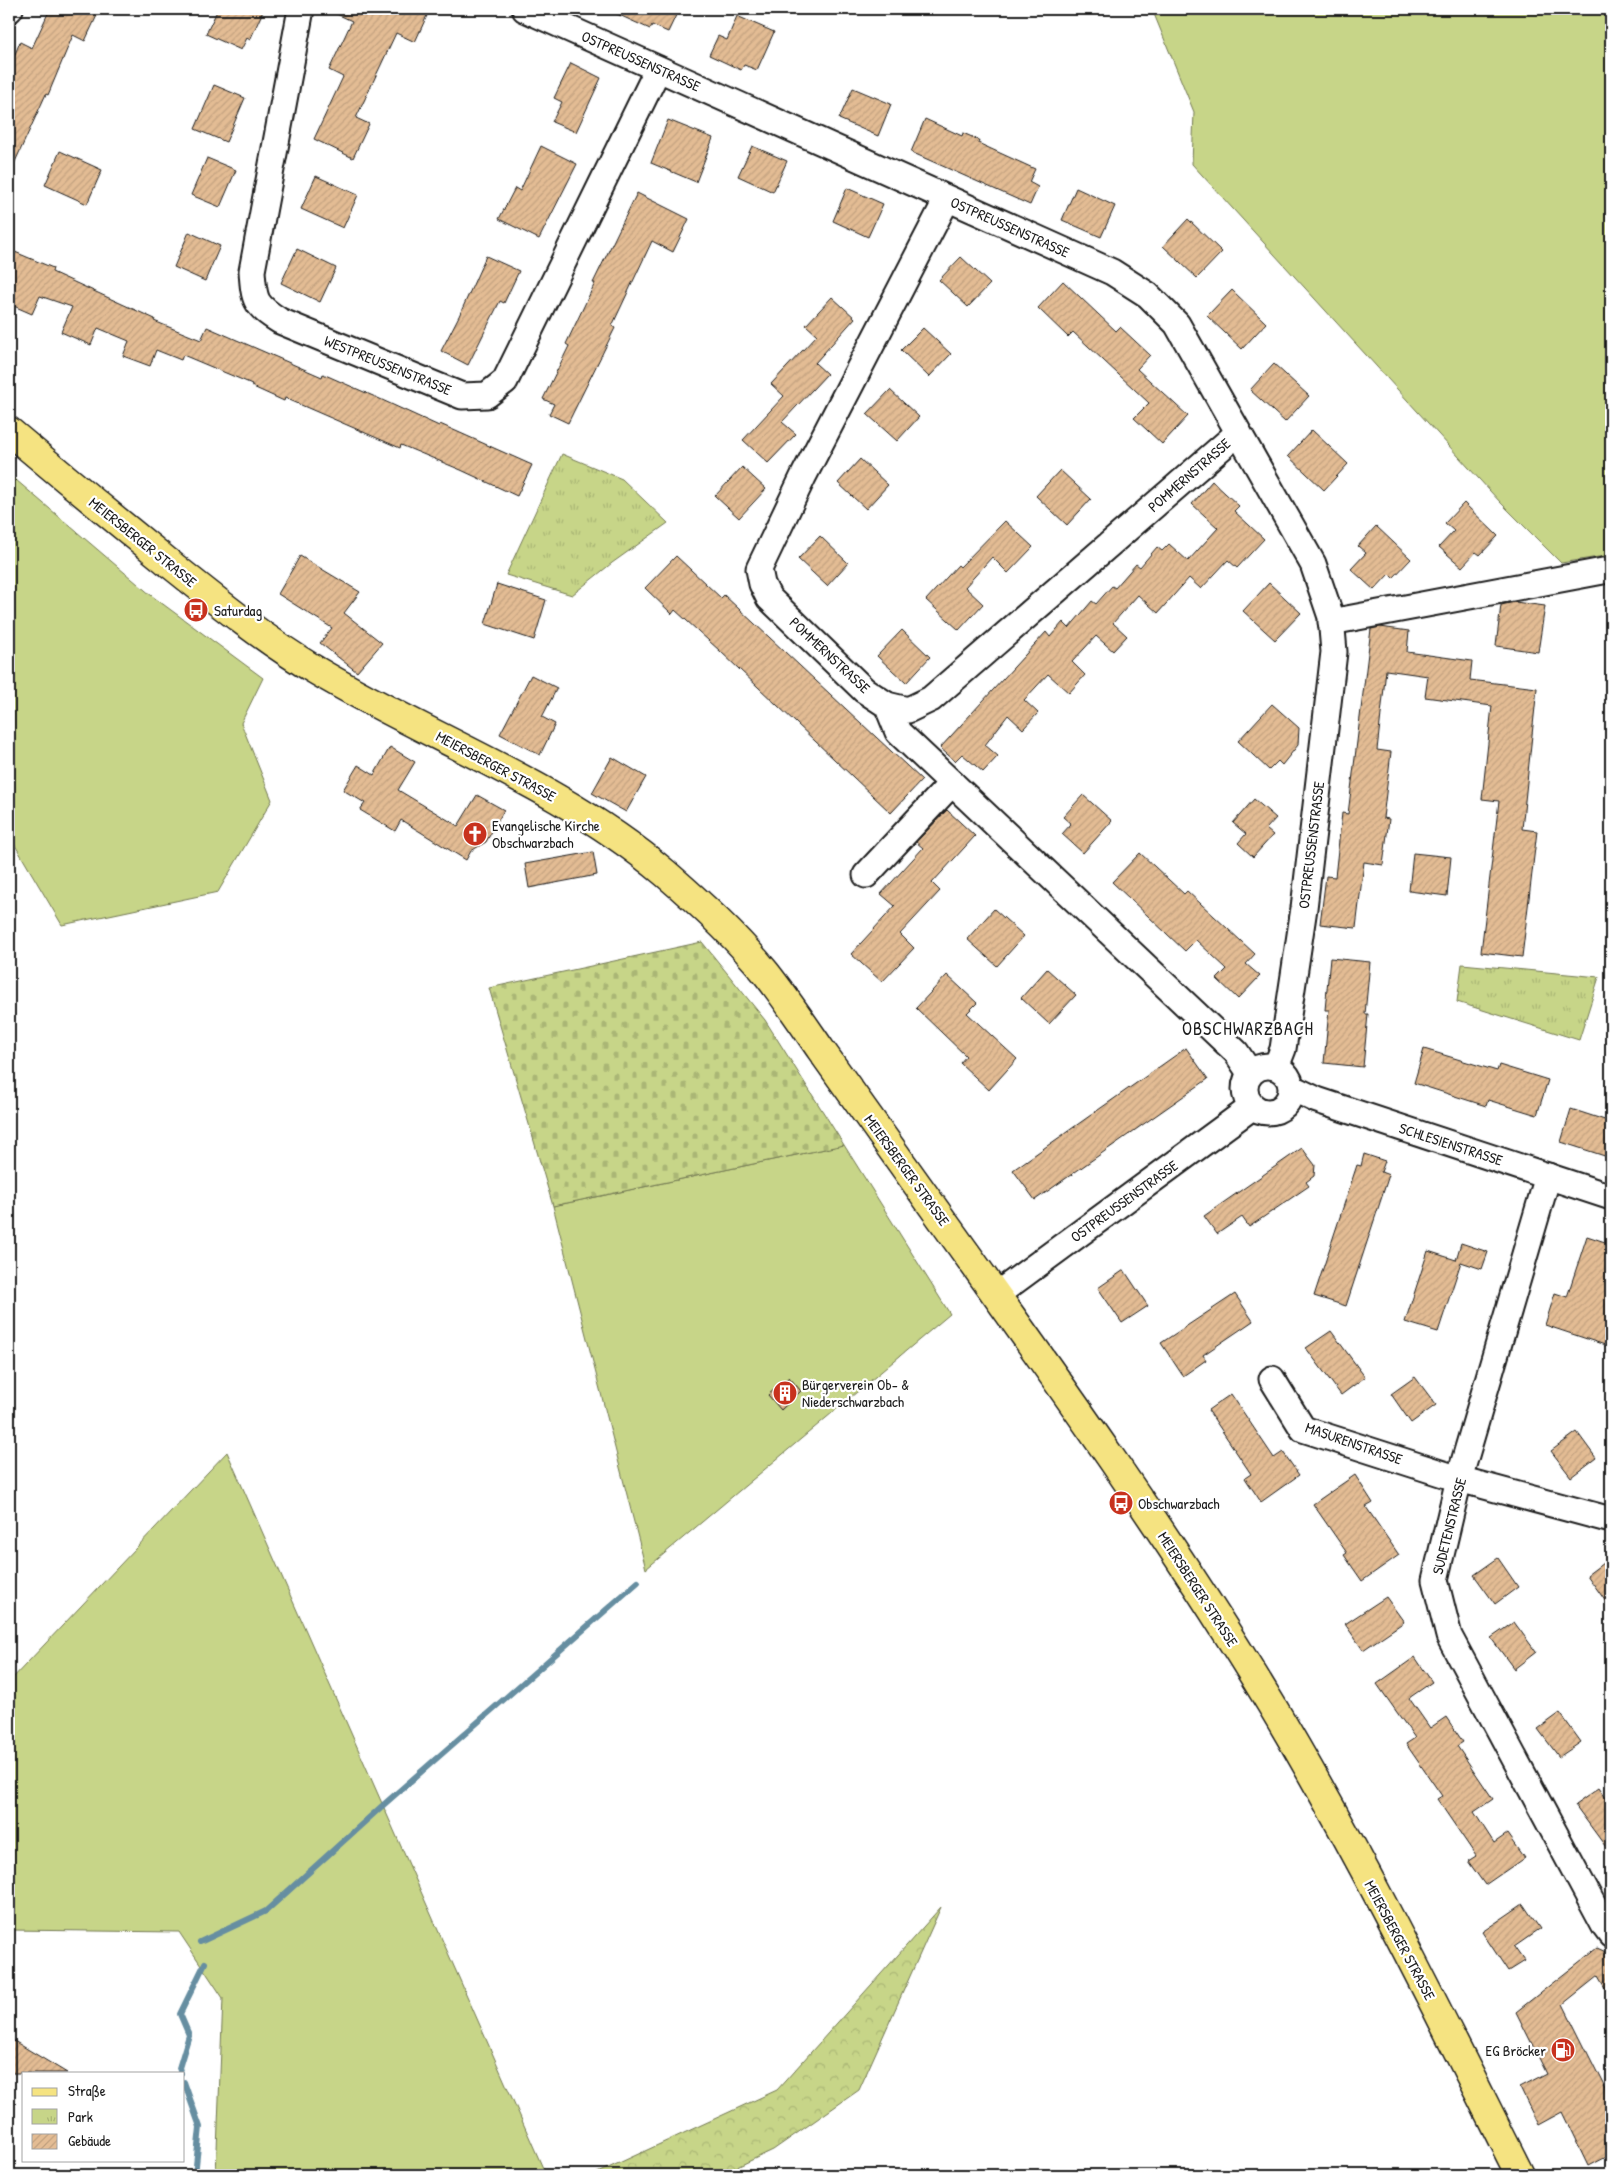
<svg xmlns="http://www.w3.org/2000/svg" width="1620" height="2184" font-family="'Patrick Hand',sans-serif">
  <style>
    .green { fill: #c7d588; stroke: #727852 }
    .forest { fill: url(#forest-crowns); stroke: #727852 }
    .cemetery { fill: url(#cemetery-stones); stroke: #727852 }
    .park { fill: url(#park-tufts); stroke: #727852 }
    .lines { fill: none; stroke-linecap: round; stroke-linejoin: round }
    .stream { stroke: #668ea1; stroke-width: 6 }
    .building { fill: url(#building-hatch); stroke: #1c1c1c }
    .minor-casing { stroke: #1c1c1c; stroke-width: 29 }
    .major-casing { stroke: #1c1c1c; stroke-width: 31 }
    .minor { stroke: #fff; stroke-width: 25 }
    .major { stroke: #f5e381; stroke-width: 28 }
    .labels { text-anchor: middle; dominant-baseline: central; stroke-width: 4.5; stroke-linejoin: round; paint-order: stroke }
    .street-label { font-size: 15px; fill: #1c1c1c; stroke: #fff }
    .poi-label { font-size: 15px; fill: #1c1c1c; stroke: #fff; text-anchor: start }
    .quarter-label { font-size: 18px; letter-spacing: 1px; fill: #1c1c1c; stroke: #fff }
  </style>
  <defs>
    <pattern id="forest-crowns" width="20" height="18" patternUnits="userSpaceOnUse" patternTransform="scale(1.25)"><rect width="20" height="18" fill="#c7d588"/><path d="M2 6a3 3 0 1 1 6 0M12 15a3 3 0 1 1 6 0" fill="none" stroke="#aab675"/></pattern>
    <pattern id="cemetery-stones" width="16" height="16" patternUnits="userSpaceOnUse" patternTransform="scale(1.25)"><rect width="16" height="16" fill="#c7d588"/><path d="M2 7V4a2 2 0 0 1 4 0v3zM10 15v-3a2 2 0 0 1 4 0v3z" fill="#aab675"/></pattern>
    <pattern id="park-tufts" width="24" height="20" patternUnits="userSpaceOnUse" patternTransform="scale(1.25)"><rect width="24" height="20" fill="#c7d588"/><path d="M3 7l-1-3M5 7V3M7 7l1-3M15 17l-1-3M17 17v-4M19 17l1-3" fill="none" stroke="#aab675"/></pattern>
    <pattern id="building-hatch" width="6" height="6" patternUnits="userSpaceOnUse" patternTransform="scale(1.25)"><rect width="6" height="6" fill="#e3bc94"/><path d="M-1 1l2-2M0 6l6-6M5 7l2-2" fill="none" stroke="#c2a17f"/></pattern>
  </defs>
  <rect width="100%" height="100%" fill="#fff"/>
  <filter id="ink" filterUnits="userSpaceOnUse"><feTurbulence type="fractalNoise" baseFrequency=".02" numOctaves="2"/><feDisplacementMap in="SourceGraphic" scale="10" xChannelSelector="R" yChannelSelector="G"/><feConvolveMatrix kernelMatrix="1 2 1 2 8 2 1 2 1" color-interpolation-filters="sRGB"/></filter>
  <g filter="url(#ink)">
    <!-- green -->
    <g class="green">
      <polygon points="1152,9 1611,9 1611,555 1561,563 1500,502 1192,164 1194,112"/>
      <polygon points="9,474 152,596 263,678 241,723 272,800 218,892 62,925 9,835"/>
      <polygon points="844,1145 950,1314 646,1569 553,1206"/>
      <polygon points="227,1452 546,2175 216,2175 223,1998 179,1932 9,1930 9,1682"/>
    </g>
    <!-- forest -->
    <polygon class="forest" points="941,1907 859,2090 773,2150 720,2175 593,2175 777,2090"/>
    <!-- cemetery -->
    <polygon class="cemetery" points="702,942 765,1020 844,1145 553,1206 489,988"/>
    <!-- park -->
    <g class="park">
      <polygon points="562,454 622,479 668,523 612,563 572,595 506,575"/>
      <polygon points="1462,964 1599,977 1579,1040 1457,1002"/>
    </g>
    <g class="lines">
      <!-- stream -->
      <g class="stream">
        <polyline points="200,1942 266,1911 381,1807 638,1582"/>
        <polyline points="181,2073 179,2068 189,2035 180,2014 205,1963"/>
        <polyline points="184,2082 200,2127 195,2175"/>
      </g>
    </g>
    <!-- building -->
    <g class="building">
      <polygon points="50,9 100,9 85,41 73,35 48,95 46,94 9,175 9,68 20,42 32,48"/>
      <polygon points="218,9 264,9 250,40 247,38 241,50 206,34"/>
      <polygon points="326,9 430,9 415,42 396,33 356,118 369,124 353,158 314,139 343,77 329,70 352,21"/>
      <polygon points="606,9 679,9 668,32 652,25 650,29"/>
      <polygon points="737,16 774,32 757,70 744,65 741,70 709,55 718,36 727,40"/>
      <polygon points="571,63 601,78 576,132 552,122 562,102 554,98"/>
      <polygon points="214,85 245,98 226,142 195,129"/>
      <polygon points="853,88 891,104 878,136 839,119"/>
      <polygon points="925,119 962,136 963,133 979,140 978,143 1035,169 1029,182 1038,187 1030,205 911,152"/>
      <polygon points="668,120 713,138 696,182 651,163"/>
      <polygon points="541,146 577,164 539,239 499,219 515,188 520,191"/>
      <polygon points="752,146 787,161 773,192 738,176"/>
      <polygon points="60,151 102,170 87,204 45,185"/>
      <polygon points="207,158 236,170 220,207 191,195"/>
      <polygon points="316,176 358,195 343,228 301,209"/>
      <polygon points="847,188 883,204 868,237 833,221"/>
      <polygon points="1076,188 1115,206 1101,237 1062,220"/>
      <polygon points="637,193 689,219 673,252 652,241 612,326 615,328 568,423 549,414 554,404 543,399 569,346 566,344 595,283 593,283"/>
      <polygon points="1188,219 1222,252 1197,278 1163,246"/>
      <polygon points="189,232 220,246 205,281 174,267"/>
      <polygon points="297,249 336,268 320,302 281,283"/>
      <polygon points="15,252 53,268 52,272 155,319 154,321 201,340 207,327 322,377 323,374 380,399 439,426 440,424 532,465 517,496 461,470 401,445 400,448 285,398 284,401 251,386 252,384 183,355 181,360 156,350 150,366 123,356 129,341 98,328 91,345 61,332 72,307 40,296 32,314 9,304 9,266"/>
      <polygon points="486,256 519,271 504,303 500,301 468,365 441,351 459,316"/>
      <polygon points="961,257 990,284 968,307 939,280"/>
      <polygon points="1063,281 1116,331 1120,327 1150,355 1137,369 1188,416 1162,444 1134,418 1149,403 1073,332 1068,337 1038,308"/>
      <polygon points="1232,290 1266,323 1242,349 1207,316"/>
      <polygon points="832,297 855,318 815,363 827,374 782,422 796,434 768,463 743,440 784,396 771,384 817,335 806,325"/>
      <polygon points="923,328 951,354 929,377 901,350"/>
      <polygon points="1274,364 1309,396 1285,422 1250,390"/>
      <polygon points="890,390 919,417 897,441 867,414"/>
      <polygon points="1312,430 1348,464 1324,490 1288,456"/>
      <polygon points="860,459 888,485 866,509 838,483"/>
      <polygon points="742,467 766,489 739,518 715,496"/>
      <polygon points="1060,470 1091,499 1067,525 1036,496"/>
      <polygon points="1212,481 1239,506 1234,511 1264,539 1237,568 1228,560 1201,589 1189,578 1158,613 1138,595 1113,623 1127,636 1113,651 1096,636 1072,662 1085,675 1069,693 1048,674 1024,700 1038,713 1023,729 1008,715 985,745 998,756 983,772 962,754 955,761 940,748 1046,632 1050,637 1063,622 1069,628 1092,601 1096,604 1112,586 1115,588 1136,564 1140,567 1157,547 1162,551 1169,544 1188,561 1218,528 1192,504"/>
      <polygon points="1464,503 1498,536 1480,555 1476,552 1462,567 1439,547 1454,531 1445,523"/>
      <polygon points="1005,521 1033,547 1008,573 992,557 965,587 983,604 959,630 926,600 958,565 960,567"/>
      <polygon points="1376,526 1411,559 1393,578 1389,574 1374,590 1351,569 1366,553 1358,546"/>
      <polygon points="820,536 848,563 827,586 798,559"/>
      <polygon points="300,556 360,592 344,613 382,643 357,672 320,643 332,628 278,594"/>
      <polygon points="676,556 721,598 724,595 922,780 891,813 720,651 675,610 672,614 645,588"/>
      <polygon points="1269,583 1301,613 1275,640 1243,611"/>
      <polygon points="497,584 546,600 534,640 485,624"/>
      <polygon points="1515,602 1545,606 1538,652 1496,646 1501,605"/>
      <polygon points="1380,627 1409,631 1407,652 1472,661 1470,680 1537,688 1522,829 1537,831 1522,957 1481,952 1499,801 1482,799 1492,706 1425,697 1428,676 1386,670 1377,750 1391,752 1383,818 1389,819 1383,865 1364,862 1356,928 1320,924 1326,876 1335,877 1342,813 1348,814 1371,629"/>
      <polygon points="902,630 930,657 906,683 877,656"/>
      <polygon points="531,675 557,688 542,717 555,724 540,755 500,734"/>
      <polygon points="1272,704 1299,728 1298,745 1282,765 1278,761 1269,770 1238,741"/>
      <polygon points="390,747 415,762 398,790 458,826 477,795 504,810 486,842 471,851 466,860 401,820 395,831 360,810 365,803 343,790 358,765 374,775"/>
      <polygon points="612,757 646,777 626,812 592,793"/>
      <polygon points="1083,795 1112,821 1083,853 1062,834 1071,824 1063,817"/>
      <polygon points="1254,799 1276,818 1266,829 1273,835 1253,857 1238,843 1246,834 1233,823"/>
      <polygon points="947,810 975,836 932,883 940,891 900,934 914,948 882,982 851,954 895,906 881,894 923,848 916,842"/>
      <polygon points="593,852 597,875 529,888 525,864"/>
      <polygon points="1140,853 1184,894 1187,891 1255,954 1246,964 1260,976 1238,999 1217,979 1227,969 1196,940 1185,951 1112,882"/>
      <polygon points="1413,853 1451,857 1447,896 1409,891"/>
      <polygon points="994,909 1024,936 997,966 967,939"/>
      <polygon points="1330,958 1370,962 1365,1014 1368,1014 1363,1067 1324,1063 1329,1010 1325,1010"/>
      <polygon points="1047,969 1076,995 1049,1024 1021,998"/>
      <polygon points="947,975 977,1003 967,1013 1017,1059 989,1090 960,1063 966,1056 916,1008"/>
      <polygon points="1186,1048 1208,1079 1035,1200 1013,1170"/>
      <polygon points="1424,1049 1497,1071 1499,1065 1548,1080 1537,1115 1488,1100 1486,1106 1414,1083"/>
      <polygon points="1571,1109 1611,1122 1611,1158 1561,1142"/>
      <polygon points="1302,1148 1315,1165 1314,1176 1306,1182 1309,1186 1249,1227 1242,1217 1217,1234 1204,1216"/>
      <polygon points="1364,1154 1385,1161 1381,1172 1389,1175 1346,1306 1314,1296 1357,1165 1361,1166"/>
      <polygon points="1587,1236 1611,1244 1611,1347 1545,1325 1555,1293 1567,1297"/>
      <polygon points="1461,1243 1488,1252 1482,1269 1461,1262 1438,1332 1405,1322 1428,1251 1456,1260"/>
      <polygon points="1124,1270 1148,1306 1122,1323 1098,1288"/>
      <polygon points="1235,1294 1253,1321 1203,1355 1206,1360 1183,1376 1161,1343"/>
      <polygon points="1331,1331 1365,1377 1341,1395 1306,1348"/>
      <polygon points="789,1377 801,1391 781,1410 768,1395"/>
      <polygon points="1415,1377 1436,1405 1411,1423 1391,1394"/>
      <polygon points="1231,1394 1274,1458 1283,1452 1299,1475 1261,1502 1245,1478 1251,1474 1208,1410"/>
      <polygon points="1577,1432 1596,1458 1571,1477 1551,1451"/>
      <polygon points="1355,1475 1373,1503 1366,1507 1399,1555 1362,1581 1344,1555 1347,1553 1313,1504"/>
      <polygon points="1611,1557 1611,1609 1587,1575"/>
      <polygon points="1498,1558 1518,1587 1495,1604 1474,1575"/>
      <polygon points="1386,1597 1404,1622 1363,1650 1345,1624"/>
      <polygon points="1514,1622 1536,1652 1514,1669 1491,1638"/>
      <polygon points="1415,1657 1432,1682 1409,1698 1430,1728 1446,1717 1463,1742 1457,1746 1493,1799 1474,1812 1494,1843 1507,1834 1524,1858 1485,1885 1468,1861 1476,1856 1437,1799 1442,1796 1406,1744 1415,1738 1377,1684"/>
      <polygon points="1560,1713 1581,1742 1559,1757 1538,1729"/>
      <polygon points="1599,1788 1611,1805 1611,1854 1575,1805"/>
      <polygon points="1523,1904 1540,1929 1514,1947 1524,1961 1508,1971 1482,1932"/>
      <polygon points="1597,1948 1606,1952 1611,1957 1611,1998 1598,1976 1563,2004 1611,2100 1611,2154 1588,2166 1562,2112 1538,2125 1520,2088 1547,2074 1516,2012"/>
      <polygon points="9,2038 67,2073 9,2073"/>
    </g>
    <g class="lines">
      <defs>
        <g id="minor">
          <path d="M 301,9 L 252,271 C 254,301 255,305 280,321 L 462,396 L 487,395 L 505,381 L 658,69"/>
          <polyline points="525,9 1112,272 1148,295 1177,324 1313,564 1331,617 1334,652 1304,908 1283,1049 1276,1067"/>
          <polyline points="9,10 10,9"/>
          <polyline points="947,199 803,477 759,569 762,584 769,598 864,690 887,705 908,710 931,699 1238,433"/>
          <polyline points="1331,622 1603,571"/>
          <polyline points="887,705 898,732 1236,1052 1250,1073"/>
          <polyline points="866,875 952,783"/>
          <circle cx="1268" cy="1089" r="23"/>
          <polyline points="1292,1088 1317,1100 1611,1197"/>
          <polyline points="1548,1176 1459,1479 1435,1580 1449,1636 1605,1927 1611,1935"/>
          <polyline points="996,1295 1252,1107"/>
          <polyline points="1272,1379 1303,1429 1459,1479 1611,1520"/>
        </g>
        <path id="major" d="M 9,431 C 60,474 112,517 164,559 C 214,599 263,639 317,671 C 433,740 561,785 665,873 C 700,903 736,936 766,973 C 785,997 803,1024 821,1050 C 860,1104 899,1159 938,1214 C 1053,1374 1169,1535 1271,1704 C 1362,1856 1440,2016 1520,2175"/>
      </defs>
      <!-- minor casing -->
      <use href="#minor" class="minor-casing"/>
      <!-- major casing -->
      <use href="#major" class="major-casing"/>
      <!-- minor -->
      <use href="#minor" class="minor"/>
      <!-- major -->
      <use href="#major" class="major"/>
    </g>
  </g>
  <!-- icons -->
  <defs>
    <symbol id="bus-disc" viewBox="-11 -11 22 22"><circle r="9.5" fill="#c8321e" stroke="#fff"/><path d="M-5-6H5V4H4V6H2V4H-2V6H-4V4H-5ZM-3.5-4V0h7V-4ZM-3.5 1.2v1.5H-2V1.2ZM2 1.2v1.5H3.5V1.2Z" fill="#fff"/></symbol>
    <symbol id="church-disc" viewBox="-11 -11 22 22"><circle r="9.5" fill="#c8321e" stroke="#fff"/><path d="M-1.2-6h2.4v3.5h3.3v2.4h-3.3V6h-2.4V-.1h-3.3v-2.4h3.3Z" fill="#fff"/></symbol>
    <symbol id="building-disc" viewBox="-11 -11 22 22"><circle r="9.5" fill="#c8321e" stroke="#fff"/><path d="M-4-6H4V6H1V3H-1V6H-4ZM-2.5-4.3h1.7v1.8h-1.7ZM.8-4.3h1.7v1.8H.8ZM-2.5-1h1.7V.8h-1.7ZM.8-1h1.7V.8H.8Z" fill="#fff"/></symbol>
    <symbol id="fuel-disc" viewBox="-11 -11 22 22"><circle r="9.5" fill="#c8321e" stroke="#fff"/><path d="M-5.5-6h7V0h2V4h1.3V-2.5L3-4.5l.8-.8L6-3V5H2.5V1h-1V6h-7ZM-4.2-4.7v3.2H.2V-4.7Z" fill="#fff"/></symbol>
  </defs>
  <g fill-rule="evenodd">
    <use href="#bus-disc" x="182" y="596" width="28" height="28"/>
    <use href="#church-disc" x="461" y="820" width="28" height="28"/>
    <use href="#building-disc" x="771" y="1379" width="28" height="28"/>
    <use href="#bus-disc" x="1107" y="1489" width="28" height="28"/>
    <use href="#fuel-disc" x="1549" y="2036" width="28" height="28"/>
  </g>
  <g class="labels">
    <!-- street labels -->
    <g class="street-label">
      <text transform="translate(641 61) rotate(24)">OSTPREUSSENSTRASSE</text>
      <text transform="translate(1010 227) rotate(24)">OSTPREUSSENSTRASSE</text>
      <text transform="translate(388 365) rotate(22)">WESTPREUSSENSTRASSE</text>
      <text transform="translate(1189 475) rotate(-41)">POMMERNSTRASSE</text>
      <text transform="translate(143 542) rotate(39)">MEIERSBERGER STRASSE</text>
      <text transform="translate(830 655) rotate(43)">POMMERNSTRASSE</text>
      <text transform="translate(496 766) rotate(28)">MEIERSBERGER STRASSE</text>
      <text transform="translate(1311 845) rotate(-83)">OSTPREUSSENSTRASSE</text>
      <text transform="translate(1451 1144) rotate(18)">SCHLESIENSTRASSE</text>
      <text transform="translate(907 1170) rotate(54)">MEIERSBERGER STRASSE</text>
      <text transform="translate(1124 1201) rotate(-36)">OSTPREUSSENSTRASSE</text>
      <text transform="translate(1354 1443) rotate(19)">MASURENSTRASSE</text>
      <text transform="translate(1449 1526) rotate(-76)">SUDETENSTRASSE</text>
      <text transform="translate(1198 1589) rotate(57)">MEIERSBERGER STRASSE</text>
      <text transform="translate(1400 1940) rotate(62)">MEIERSBERGER STRASSE</text>
    </g>
    <!-- poi labels -->
    <g class="poi-label">
      <text x="214" y="610">Saturdag</text>
      <text x="492" y="825">Evangelische Kirche<tspan x="492" dy="17">Obschwarzbach</tspan></text>
      <text x="802" y="1384">Bürgerverein Ob- &amp;<tspan x="802" dy="17">Niederschwarzbach</tspan></text>
      <text x="1138" y="1503">Obschwarzbach</text>
      <text x="1546" y="2050" text-anchor="end">EG Bröcker</text>
    </g>
    <!-- quarter labels -->
    <g class="quarter-label">
      <text x="1248" y="1028">OBSCHWARZBACH</text>
    </g>
  </g>
  <!-- margin -->
  <rect width="1620" height="2184" fill="none" stroke="#fff" stroke-width="30"/>
  <rect x="15" y="15" width="1590" height="2154" fill="none" stroke="#1c1c1c" stroke-width="2" filter="url(#ink)"/>
  <!-- legend -->
  <rect x="22" y="2072" width="162" height="90" fill="#ffffff" stroke="#a4a4a4"/>
  <rect x="32" y="2088" width="25" height="8" fill="#f5e381" stroke="#a4a4a4"/>
  <text x="68" y="2096" font-size="15" fill="#1c1c1c">Straße</text>
  <rect x="32" y="2109" width="25" height="15" fill="url(#park-tufts)" stroke="#a4a4a4"/>
  <text x="68" y="2122" font-size="15" fill="#1c1c1c">Park</text>
  <rect x="32" y="2134" width="25" height="15" fill="url(#building-hatch)" stroke="#a4a4a4"/>
  <text x="68" y="2146" font-size="15" fill="#1c1c1c">Gebäude</text>
</svg>
